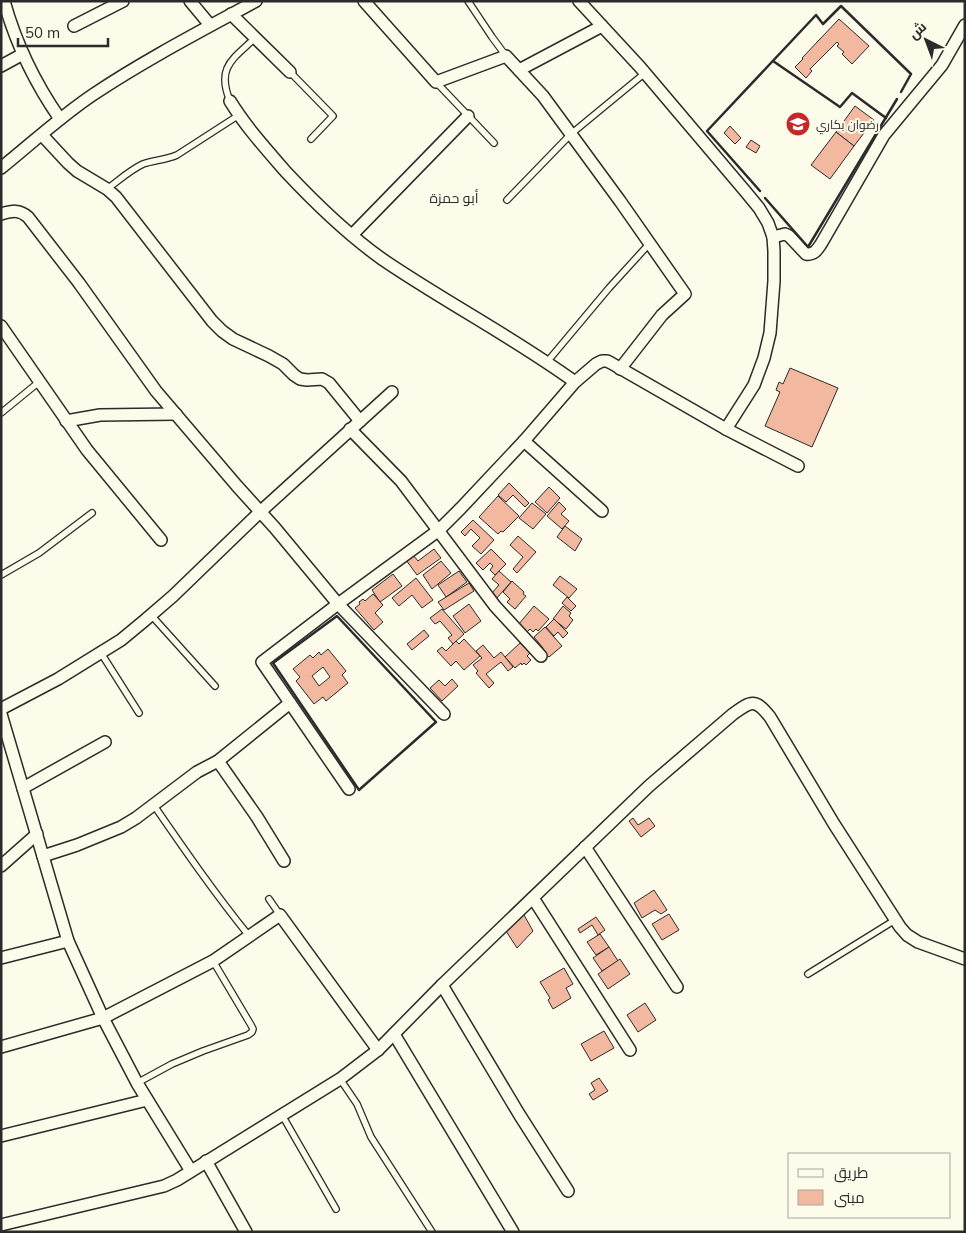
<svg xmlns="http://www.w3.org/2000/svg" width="966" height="1233" font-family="Mulish,Cairo,sans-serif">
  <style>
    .building { fill: #f2b8a0; stroke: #2b2b2b; fill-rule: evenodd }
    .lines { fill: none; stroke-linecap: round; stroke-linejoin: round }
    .service-casing { stroke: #2b2b2b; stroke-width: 8 }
    .minor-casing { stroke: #2b2b2b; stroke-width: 14 }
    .service { stroke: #fdfbea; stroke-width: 5.5 }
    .minor { stroke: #fdfbea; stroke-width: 11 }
    .wall { stroke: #2b2b2b; stroke-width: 2.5 }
    .labels { text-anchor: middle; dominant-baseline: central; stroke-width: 4; stroke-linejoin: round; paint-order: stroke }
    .poi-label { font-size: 12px; fill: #2b2b2b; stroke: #fdfbea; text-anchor: start }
    .neighbourhood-label { font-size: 14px; fill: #2b2b2b; stroke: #fdfbea }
  </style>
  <rect width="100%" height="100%" fill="#fdfbea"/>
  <!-- building -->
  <g class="building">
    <polygon points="839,19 869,46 852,64 842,54 844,52 837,46 839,44 837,42 810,69 812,71 806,78 795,67 803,59 802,58"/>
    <polygon points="855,106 874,120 854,146 836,132"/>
    <polygon points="730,126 741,138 735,144 724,133"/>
    <polygon points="836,132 854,146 830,179 811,165"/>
    <polygon points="751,140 760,146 756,153 746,147"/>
    <polygon points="790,368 838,388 812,447 765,426 780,392 776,390 779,382 783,384"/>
    <polygon points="509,483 529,503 525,507 513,495 506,502 498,495"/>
    <polygon points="549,487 560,498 547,513 535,502"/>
    <polygon points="498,496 519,516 503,532 501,531 498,534 479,517"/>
    <polygon points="559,502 566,509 561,514 569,521 562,529 547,516"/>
    <polygon points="532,503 546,514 533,529 519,518"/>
    <polygon points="473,520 494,540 481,554 472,546 480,538 471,529 465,536 461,532"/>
    <polygon points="565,526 582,539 575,551 557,537"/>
    <polygon points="518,536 536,552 517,573 513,569 523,557 510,545"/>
    <polygon points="434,549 441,558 417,575 406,560 413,555 418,561"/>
    <polygon points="491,549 506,564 495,575 490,570 493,566 490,563 483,570 476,563"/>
    <polygon points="441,561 451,573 432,589 423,575"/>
    <polygon points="459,571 467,582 446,597 438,585"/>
    <polygon points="499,571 511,582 496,599 491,594 499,585 492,579"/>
    <polygon points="393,574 402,586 380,602 372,590"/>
    <polygon points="560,576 577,589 569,598 553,585"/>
    <polygon points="416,578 433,600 422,608 412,595 399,606 392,598"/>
    <polygon points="512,581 524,592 523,594 526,596 515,609 507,602 510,599 503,592"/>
    <polygon points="469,583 474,591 444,610 438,602"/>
    <polygon points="373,594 383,605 375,613 383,622 374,630 355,608 360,604 359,602 363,599 365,601"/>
    <polygon points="567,597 576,606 571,611 562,603"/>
    <polygon points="469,604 481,621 465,633 453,616"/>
    <polygon points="534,606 549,619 538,631 536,629 533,632 530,629 527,632 518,625"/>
    <polygon points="563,606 571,613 569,616 573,620 566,629 553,619"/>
    <polygon points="442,609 464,634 453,644 448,638 452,635 440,621 435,624 430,618"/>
    <polygon points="554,619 568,633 563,638 558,632 554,636 546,627"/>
    <polygon points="545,627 562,646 549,657 542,650 543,648 534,637"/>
    <polygon points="424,630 429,636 412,650 407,644"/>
    <polygon points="464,639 480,656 464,670 456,661 451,666 437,651 442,647 446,651 456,641 459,644"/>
    <polygon points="520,643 530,653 527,656 531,660 526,665 524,663 522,665 521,663 515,668 505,657"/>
    <polygon points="483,645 494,658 501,652 513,667 508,671 501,662 486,674 494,683 489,688 476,673 478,671 473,665 482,658 476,651"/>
    <path d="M 328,649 L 346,671 L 342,675 L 348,683 L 326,701 L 323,697 L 314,704 L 296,681 L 300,677 L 293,669 L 310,655 L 313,658 L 319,652 L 321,655 ZM 323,667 L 330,677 L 319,686 L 312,676 Z"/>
    <polygon points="452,679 458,686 442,701 430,688 439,680 445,686"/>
    <polygon points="633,818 638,825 649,818 655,826 641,837 629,821"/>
    <polygon points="654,890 667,910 661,914 655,910 642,918 634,903"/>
    <polygon points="669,914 679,930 662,940 652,924"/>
    <polygon points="524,915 533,931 517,948 506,931"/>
    <polygon points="596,917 605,930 598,935 592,925 580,933 578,929"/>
    <polygon points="600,934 609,947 596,955 587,942"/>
    <polygon points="609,947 618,961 602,971 593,958"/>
    <polygon points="620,959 630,974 608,989 598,974"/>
    <polygon points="564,968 573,984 566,988 571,998 553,1009 548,1000 550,998 540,982"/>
    <polygon points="645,1003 656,1020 638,1032 627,1015"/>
    <polygon points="604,1031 614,1048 591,1061 581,1044"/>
    <polygon points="599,1078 608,1091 593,1100 589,1094 595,1090 591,1083"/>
  </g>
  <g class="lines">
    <defs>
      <g id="service">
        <polyline points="468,1 492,37 506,56"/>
        <polyline points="290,72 333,116 311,139"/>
        <polyline points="436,82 494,143"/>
        <path d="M 230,101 C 216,67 233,59 255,38"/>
        <path d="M 107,189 C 118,181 130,170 143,164 C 154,160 166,160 177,155 L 239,115"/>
        <polyline points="507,200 571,134 645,73"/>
        <polyline points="547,362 609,288 650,243"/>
        <polyline points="1,413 39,382"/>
        <polyline points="1,575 39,553 92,513"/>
        <polyline points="151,615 215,686"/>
        <polyline points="101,653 139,713"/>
        <path d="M 153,804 C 184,849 215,894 250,937"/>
        <polyline points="269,899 280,915"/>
        <polyline points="808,974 895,920"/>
        <polyline points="340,1079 357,1104 371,1137 432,1232"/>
        <polyline points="137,1083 172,1064 203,1051 248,1035 252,1032 253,1029 251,1025 213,961"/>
        <polyline points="282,1115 336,1209"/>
      </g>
      <g id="minor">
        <path d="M 4,1 C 16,44 35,83 60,119"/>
        <polyline points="190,1 210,25"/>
        <polyline points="364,1 436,82 506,56 543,96 620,201 685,294 662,315 620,369"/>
        <polyline points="579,1 640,67 745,191 759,208 768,223 773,237 774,251 774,281 770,333 764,358 754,385 726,429"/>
        <polyline points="231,14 290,72"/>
        <polyline points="74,26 123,1"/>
        <polyline points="1,66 23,54"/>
        <polyline points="519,70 602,26"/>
        <path d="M 230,101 C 246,127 266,149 286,172 C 316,204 347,234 382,259 C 445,302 513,337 575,382"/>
        <polyline points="42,135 68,163 77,171 107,189 116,197 212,321 222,331 233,339 269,356 283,364 294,375 300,379 307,380 322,379 329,383 360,421"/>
        <path d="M 1,168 C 32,143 61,116 94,94 C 145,60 201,31 256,1"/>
        <path d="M 1,214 C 12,211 19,209 28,217 L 79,283 L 156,391 L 237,486 L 275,528 L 338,604 L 444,714"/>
        <polyline points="352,235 468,116"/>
        <path d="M 773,237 L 785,234 L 789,236 L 806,254 C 814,255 817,250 821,244 L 884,135 L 942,65 L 965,25"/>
        <polyline points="1,326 87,450 161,540"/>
        <polyline points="66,421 100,415 176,414"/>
        <polyline points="350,429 401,481 495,606 541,656"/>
        <polyline points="524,441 602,511"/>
        <polyline points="1,709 58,679 121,640 144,621 173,596 260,512 392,392"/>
        <polyline points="1,714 68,941 103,1018 137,1083 191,1171"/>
        <polyline points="218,761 257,817 284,861"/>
        <polyline points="23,788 105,742"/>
        <polyline points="349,789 262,662 338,604 439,530 461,508 524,441 575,382 596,364 602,361 607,361 611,363 726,429 798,466"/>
        <polyline points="585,847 677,987"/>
        <polyline points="43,856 77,845 121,827 136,818 197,772 218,761 290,703"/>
        <polyline points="1,866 37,834"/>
        <polyline points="533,898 630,1050"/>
        <polyline points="1,958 68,941"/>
        <polyline points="442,985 519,1114 568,1191"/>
        <polyline points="394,1034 513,1232"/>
        <polyline points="1,1047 103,1018 213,961 280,915 378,1050"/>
        <polyline points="1,1136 147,1100"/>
        <polyline points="206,1161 246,1232"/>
        <path d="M 1,1225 L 164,1186 L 177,1180 L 340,1079 L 378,1050 L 442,985 L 649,786 L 733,714 C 751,701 755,698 770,717 L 834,824 L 900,927 L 907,935 L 918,942 L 965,959"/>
      </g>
    </defs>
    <!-- service casing -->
    <use href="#service" class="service-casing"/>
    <!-- minor casing -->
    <use href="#minor" class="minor-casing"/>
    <!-- service -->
    <use href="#service" class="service"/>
    <!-- minor -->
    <use href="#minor" class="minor"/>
    <!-- wall -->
    <g class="wall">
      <polyline points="773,61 840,107 852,93 886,118"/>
      <polyline points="760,191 707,131 816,15 823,24 841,6 911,74 901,92"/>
      <polyline points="765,198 808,247 897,99"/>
      <polygon points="337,616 436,722 359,790 273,663"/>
    </g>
  </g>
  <!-- icons -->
  <defs>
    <symbol id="school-disc" viewBox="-11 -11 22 22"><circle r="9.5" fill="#c62828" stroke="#fdfbea"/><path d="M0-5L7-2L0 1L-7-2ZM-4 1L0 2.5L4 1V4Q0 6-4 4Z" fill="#fff"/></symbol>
  </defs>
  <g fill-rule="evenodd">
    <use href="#school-disc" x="784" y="110" width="28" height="28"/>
  </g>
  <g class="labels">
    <!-- poi labels -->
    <g class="poi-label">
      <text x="816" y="124">رضوان بكاري</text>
    </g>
    <!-- neighbourhood labels -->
    <g class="neighbourhood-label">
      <text x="454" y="198">أبو حمزة</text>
    </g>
  </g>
  <!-- border -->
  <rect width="966" height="1233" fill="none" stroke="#2b2b2b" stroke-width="5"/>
  <!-- legend -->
  <rect x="788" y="1153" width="162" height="65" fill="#fdfbea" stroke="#a9a89e"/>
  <rect x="798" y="1169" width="25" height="8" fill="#fdfbea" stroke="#a9a89e"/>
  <text x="834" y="1178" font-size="15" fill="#2b2b2b">طريق</text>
  <rect x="798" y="1190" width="25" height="15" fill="#f2b8a0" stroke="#a9a89e"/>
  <text x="834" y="1203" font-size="15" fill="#2b2b2b">مبنى</text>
  <!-- north arrow -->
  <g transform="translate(926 40) rotate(318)" stroke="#fdfbea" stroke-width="4" paint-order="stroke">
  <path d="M0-4L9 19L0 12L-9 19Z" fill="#2b2b2b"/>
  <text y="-8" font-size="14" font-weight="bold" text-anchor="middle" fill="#2b2b2b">ش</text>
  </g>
  <!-- scale -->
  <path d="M18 38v8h90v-8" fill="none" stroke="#2b2b2b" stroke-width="2.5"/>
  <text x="25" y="38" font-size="15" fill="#2b2b2b" stroke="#fdfbea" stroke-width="4" paint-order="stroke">50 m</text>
</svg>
